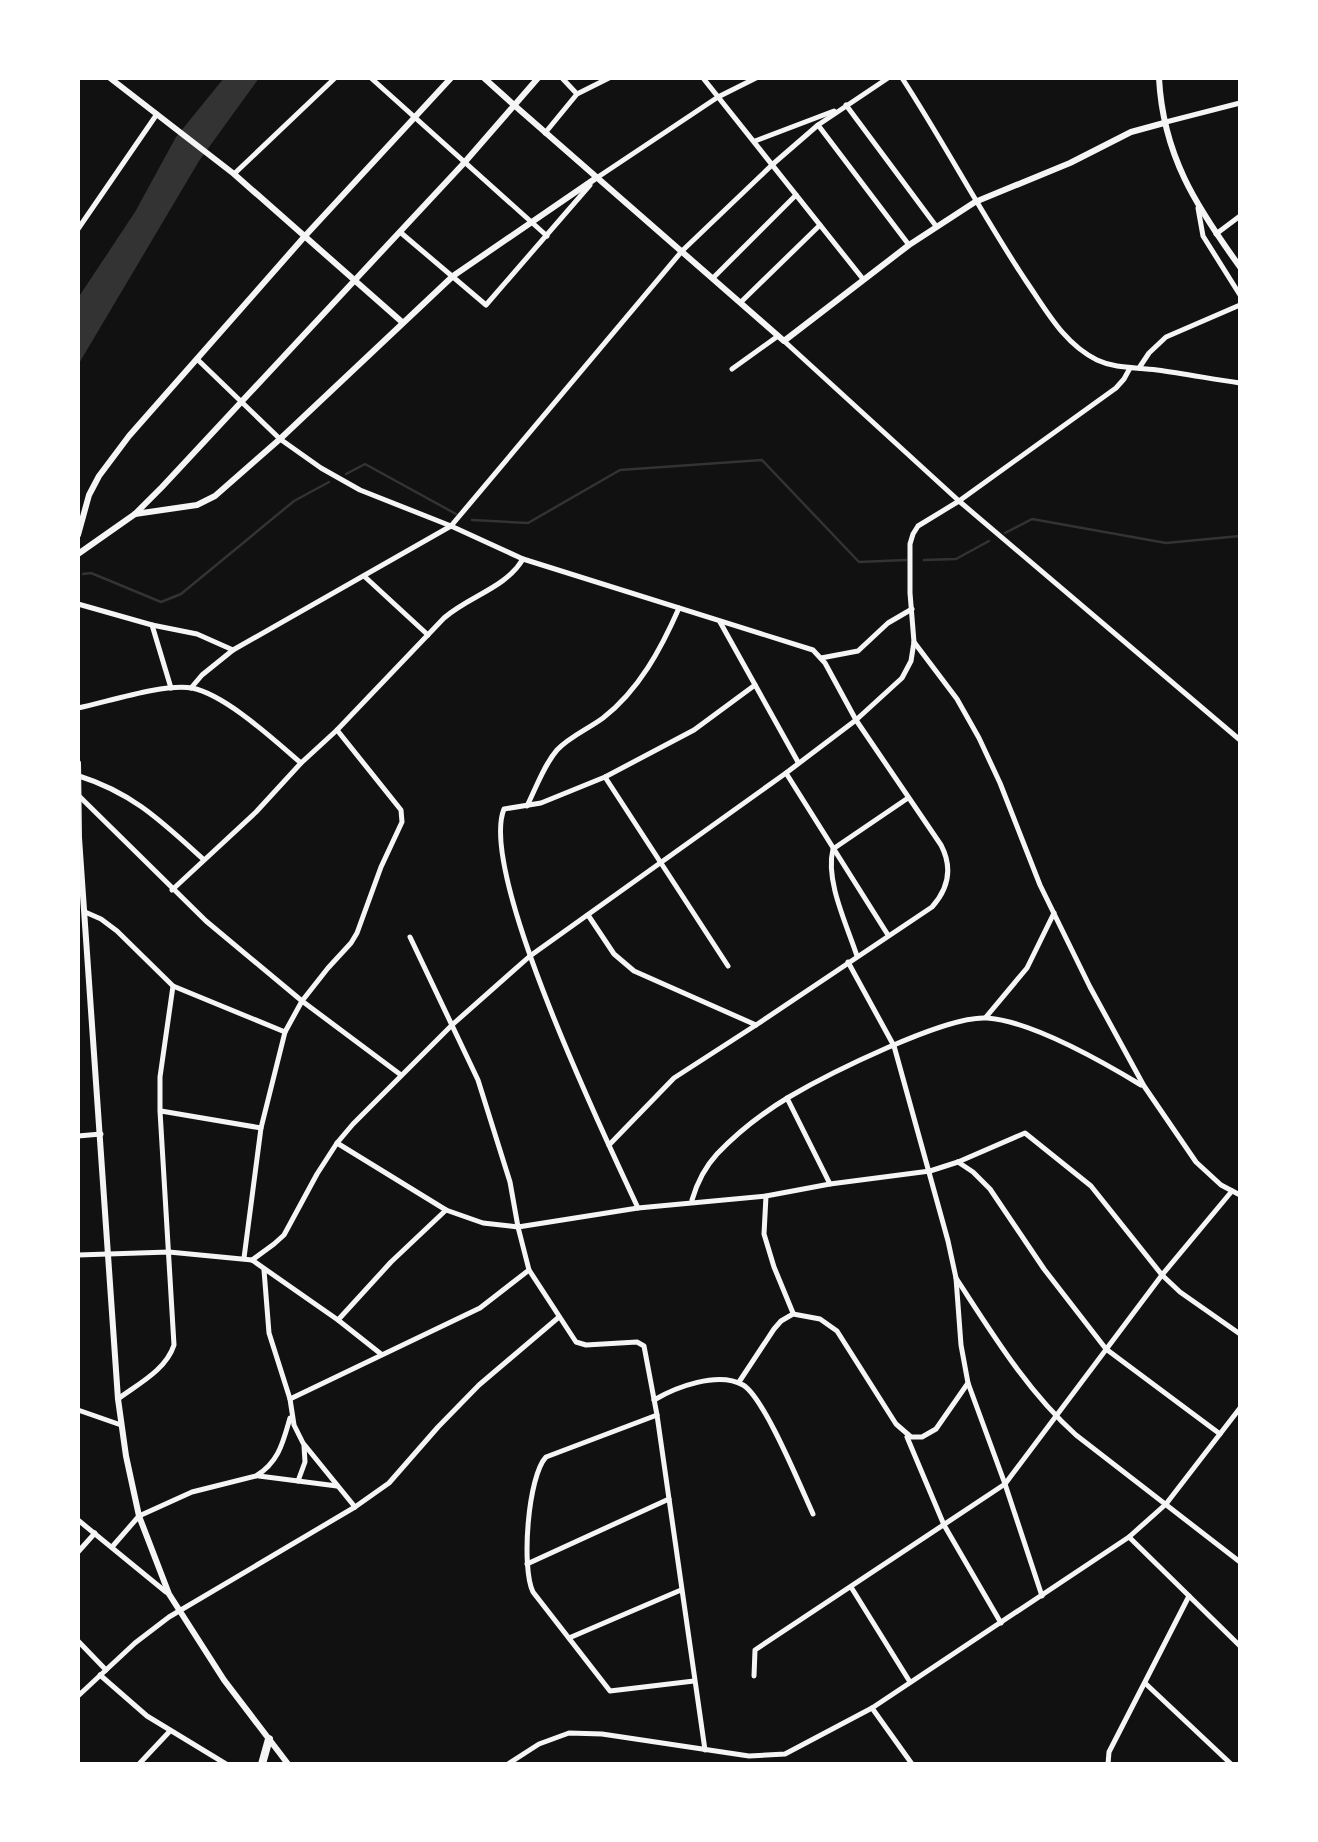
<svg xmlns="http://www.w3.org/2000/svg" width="1318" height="1842" font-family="Manrope,sans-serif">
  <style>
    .water { fill: #333 }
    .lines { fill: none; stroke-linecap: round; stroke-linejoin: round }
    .stream { stroke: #333; stroke-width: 2.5 }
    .minor { stroke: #f5f5f5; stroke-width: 5 }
    .tertiary { stroke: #f5f5f5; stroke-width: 6 }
    .secondary { stroke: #f5f5f5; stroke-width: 6 }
    .primary { stroke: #f5f5f5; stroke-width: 8 }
  </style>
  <rect width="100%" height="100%" fill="#111"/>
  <!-- water -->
  <polygon class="water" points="224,78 259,78 199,161 78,365 78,298 135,212 176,137"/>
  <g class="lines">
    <!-- stream -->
    <g class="stream">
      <polyline points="346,474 365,464 456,514"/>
      <polyline points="472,520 528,523 620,470 762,460 859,562 906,560"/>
      <polyline points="1005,533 1032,519 1166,543 1240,536"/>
      <polyline points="924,560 956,559 989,541"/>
      <polyline points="83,574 91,573 161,602 181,594 294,501 329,482"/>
    </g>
    <!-- minor -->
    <g class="minor">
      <polyline points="371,78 547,236"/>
      <polyline points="562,78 577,94"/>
      <polyline points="703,78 863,279"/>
      <path d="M 902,78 C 945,144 982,215 1026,281 C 1046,310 1064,344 1097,360 C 1116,369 1136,367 1157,370 C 1185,374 1213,379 1240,383"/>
      <polyline points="846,105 936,226"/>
      <polyline points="1166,122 1240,103"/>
      <polyline points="818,125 909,245"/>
      <polyline points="545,133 577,94 609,78"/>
      <polyline points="755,141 834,111"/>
      <polyline points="234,174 335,78"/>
      <polyline points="598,177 718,97 756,78"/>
      <polyline points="1198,208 1203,236 1240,295"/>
      <polyline points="78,229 157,114"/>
      <polyline points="400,232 486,305 590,185"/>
      <polyline points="1216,234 1240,216"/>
      <polyline points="713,278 796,195"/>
      <polyline points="741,302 820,225"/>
      <polyline points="784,341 959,501 1240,740"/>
      <path d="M 197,359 L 280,439 L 321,468 L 360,490 L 451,526 L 523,559 L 813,650 L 825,663 L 856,720 L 941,845 C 953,868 949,888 932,907 L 756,1025 L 674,1078 L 609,1145"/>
      <polyline points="1139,368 1149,353 1166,337 1240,305"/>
      <polyline points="732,369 778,336"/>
      <polyline points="364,576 428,635"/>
      <polyline points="78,604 152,625 171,688"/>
      <polyline points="720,622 798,762"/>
      <polyline points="152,625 197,634 233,650"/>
      <polyline points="914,642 957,699 979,738 1000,783 1040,885 1090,987 1144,1086 1196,1162 1221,1185 1240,1195"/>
      <polyline points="821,658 858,651 888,623 912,609"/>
      <polyline points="191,688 202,675 233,650 451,526 682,251 773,164 818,125 888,78"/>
      <path d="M 78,708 C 107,702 164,683 192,688 C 226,695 274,740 301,763"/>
      <polyline points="786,773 888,935"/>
      <path d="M 79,776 C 133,793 162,822 203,859"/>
      <polyline points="605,777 728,966"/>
      <polyline points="79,796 206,921 302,1001 401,1075"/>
      <path d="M 527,806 C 536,788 544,765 557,750 C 569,737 588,729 603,718 C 639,690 661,649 679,608"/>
      <path d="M 172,890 L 256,812 L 301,763 L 337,730 L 444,618 C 469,596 506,588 523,559"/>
      <polyline points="85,912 101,919 117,931 173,986 285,1032"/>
      <polyline points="588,915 614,954 634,971 756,1025"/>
      <polyline points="410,937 478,1080 510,1182 518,1227 529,1270 576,1342 586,1345 637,1342 644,1346 657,1415"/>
      <path d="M 857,956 C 847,925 825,881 833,849 L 908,798"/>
      <polyline points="986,1017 1027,968 1054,913"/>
      <polyline points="787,1098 830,1184"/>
      <polyline points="161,1111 261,1128"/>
      <polyline points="78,1136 101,1134"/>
      <polyline points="337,1143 446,1210 483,1223 518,1227 638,1208 766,1196 830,1184 930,1171 958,1162 1025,1133 1091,1186 1162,1275 1180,1292 1240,1334"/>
      <polyline points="958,1162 973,1172 990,1189 1044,1269 1106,1349 1220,1434"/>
      <polyline points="766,1196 764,1234 774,1267 793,1313"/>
      <path d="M 692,1200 C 697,1183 705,1167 717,1154 C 737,1133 764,1112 789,1097 C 828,1074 946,1015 987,1018 C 1031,1021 1103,1062 1141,1085"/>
      <path d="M 638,1208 C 606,1139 478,873 504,809 L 541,803 L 605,777 L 694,730 L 755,685"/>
      <polyline points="78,1255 169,1252 252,1260 338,1320 381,1354"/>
      <polyline points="244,1258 261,1128 285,1032 302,1001 328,968 351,943 357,933 381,867 402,822 401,810 337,730"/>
      <polyline points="252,1260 274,1244 284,1235 317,1174 337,1143 353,1124 452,1025 530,956 786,773 856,720 902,678 911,661 914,642 910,593 910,544 913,534 918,526 959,501 1116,388 1124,379 1130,368"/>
      <polyline points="264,1270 269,1333 290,1399 294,1425 303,1443 355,1507"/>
      <path d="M 956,1278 C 992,1333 1027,1391 1076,1435 L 1240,1562"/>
      <polyline points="338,1320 391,1262 446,1210"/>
      <polyline points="739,1382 774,1329 781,1321 793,1314 820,1319 837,1331 896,1424 911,1437 922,1437 936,1429 968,1383"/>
      <path d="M 118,1399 C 138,1384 166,1370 174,1345 L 160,1111 L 160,1077 L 173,986"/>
      <polyline points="290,1399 480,1308 529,1270"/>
      <path d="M 654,1400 C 676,1387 718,1371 743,1385 C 764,1397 801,1488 813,1514"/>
      <polyline points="78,1410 121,1425"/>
      <polyline points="907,1437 944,1525 1001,1623"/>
      <polyline points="259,1476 337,1486"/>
      <polyline points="298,1481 305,1462 304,1446"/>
      <polyline points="78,1520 166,1592"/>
      <polyline points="1129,1537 1240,1646"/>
      <path d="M 112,1547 L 139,1516 L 192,1492 L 256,1476 C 279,1462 283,1442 290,1418"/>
      <polyline points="78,1552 95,1533"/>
      <polyline points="527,1564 669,1499"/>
      <polyline points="851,1587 910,1682"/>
      <polyline points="1042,1596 1005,1484 1162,1275 1232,1191"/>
      <polyline points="569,1638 681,1590"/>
      <polyline points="78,1641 106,1670"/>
      <polyline points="100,1675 147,1716 226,1764"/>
      <polyline points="754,1676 755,1650 1005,1484 968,1383 961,1345 956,1278 948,1241 894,1046 848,962"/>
      <path d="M 694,1681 L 610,1691 L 533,1592 C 521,1568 528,1476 546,1457 L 657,1415 L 705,1750"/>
      <polyline points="1146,1684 1231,1764"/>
      <polyline points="78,1696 135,1643 169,1617 355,1507 389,1483 438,1427 479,1385 559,1317"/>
      <polyline points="872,1708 912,1764"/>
      <polyline points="139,1764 170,1731"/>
      <polyline points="508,1764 539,1744 569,1733 602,1734 749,1756 785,1754 872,1708 1129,1537 1166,1504 1240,1408"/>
      <polyline points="1108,1764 1109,1752 1189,1596"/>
    </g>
    <!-- tertiary -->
    <g class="tertiary">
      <polyline points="110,78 234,174 402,322"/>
      <polyline points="514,105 784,341 909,245 975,202 1070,163 1131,132 1164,123"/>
      <polyline points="135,514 197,505 215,496 280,439 453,276 596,178"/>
    </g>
    <!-- secondary -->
    <g class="secondary">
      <polyline points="484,78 514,105"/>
      <path d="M 1159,78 C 1163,155 1196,206 1240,267"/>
      <polyline points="78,535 89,495 99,476 129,436 305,236 451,78"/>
      <polyline points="78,554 135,514 162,487 464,163 538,78"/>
      <polyline points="78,763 79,838 118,1399 126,1456 139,1516 169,1594 224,1680 288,1764"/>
    </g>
    <!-- primary -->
    <polyline class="primary" points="262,1764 269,1739"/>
  </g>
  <!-- border -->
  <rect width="1318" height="1842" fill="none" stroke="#ffffff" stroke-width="160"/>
</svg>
